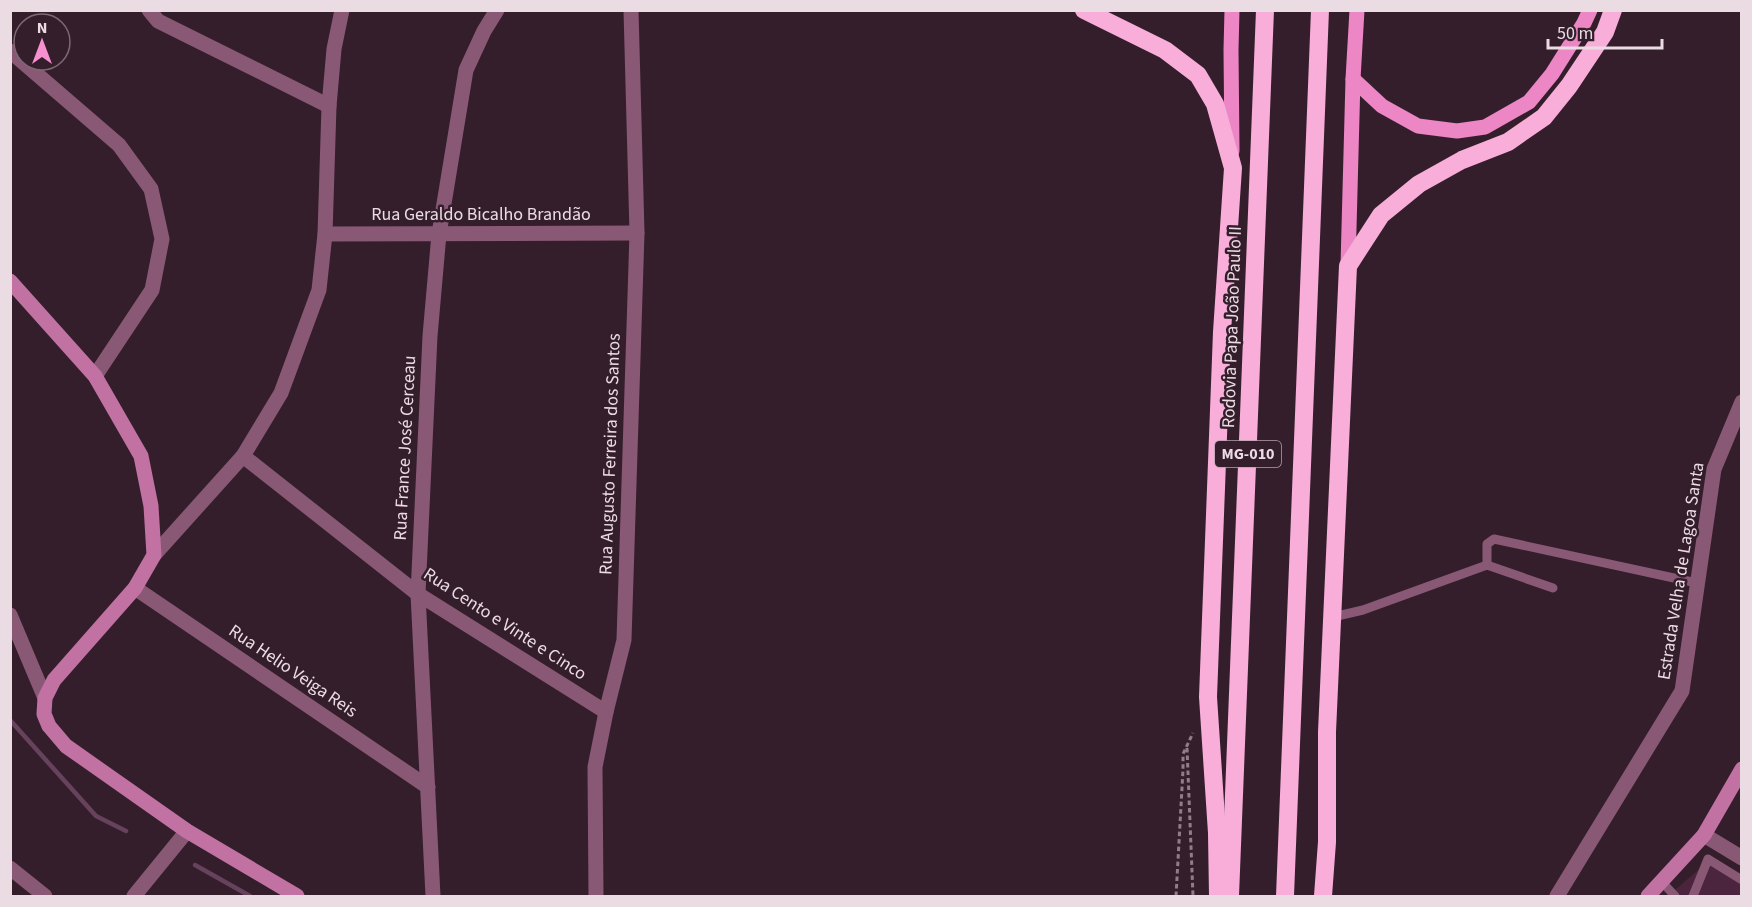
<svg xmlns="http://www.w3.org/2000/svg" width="1752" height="907" font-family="'Source Sans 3',sans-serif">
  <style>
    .green { fill: #4b253d }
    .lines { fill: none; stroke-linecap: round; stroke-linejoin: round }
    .stream { stroke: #67425c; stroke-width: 4.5 }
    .path { stroke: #907d88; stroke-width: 3; stroke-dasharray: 4.5 3; stroke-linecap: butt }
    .lane { stroke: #895875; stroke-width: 9 }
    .street { stroke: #895875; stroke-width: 15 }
    .secondary { stroke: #c172a2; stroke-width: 15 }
    .primary { stroke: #ec86c5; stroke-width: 15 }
    .highway { stroke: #f8aed9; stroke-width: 18 }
    .labels { text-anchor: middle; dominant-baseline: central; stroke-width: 5; stroke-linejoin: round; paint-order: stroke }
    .shield { fill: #341e2b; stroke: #b4a3ac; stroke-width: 1.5 }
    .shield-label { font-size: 16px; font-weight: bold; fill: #ebdce4 }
    .street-label { font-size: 18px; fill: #ebdce4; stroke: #341e2b }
  </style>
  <rect width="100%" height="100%" fill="#341e2b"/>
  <!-- green -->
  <polygon class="green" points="1711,859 1741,879 1741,896 1668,896"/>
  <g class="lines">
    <!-- stream -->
    <g class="stream">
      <polyline points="10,720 96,816 126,831"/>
      <polyline points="195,865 250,896"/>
    </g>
    <!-- path -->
    <g class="path">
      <polyline points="1187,748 1193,896"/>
      <polyline points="1176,896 1183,770 1183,754 1193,733"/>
    </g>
    <!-- lane -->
    <g class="lane">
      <polyline points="1487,565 1487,544 1494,539 1697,583"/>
      <polyline points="1333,617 1363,610 1487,565 1553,588"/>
      <polyline points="1661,881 1675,896"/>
      <polyline points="1693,896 1708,859 1742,880"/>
    </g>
    <!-- street -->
    <g class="street">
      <polyline points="149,10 158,21 329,106"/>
      <polyline points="10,51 119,145 151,189 162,239 152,290 95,376"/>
      <polyline points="325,234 637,233"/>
      <polyline points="243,456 418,594 606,712"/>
      <polyline points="154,555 243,456 281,393 319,290 325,234 329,106 334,49 342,10"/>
      <polyline points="135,588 428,787"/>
      <polyline points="10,615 45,698"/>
      <polyline points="1704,835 1742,858"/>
      <polyline points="10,868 45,896"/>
      <polyline points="134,896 187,831"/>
      <polyline points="433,896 418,594 430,336 439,234 466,70 484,31 497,10"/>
      <polyline points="596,896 595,767 606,712 624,640 637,233 631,10"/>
      <polyline points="1557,896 1682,691 1714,469 1742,402"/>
    </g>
    <!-- secondary -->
    <g class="secondary">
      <polyline points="10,281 95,376 141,456 151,506 154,555 135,588 54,680 45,698 44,714 49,726 66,746 187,831 297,896"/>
      <polyline points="1648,896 1704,835 1742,769"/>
    </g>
    <!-- primary -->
    <g class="primary">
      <polyline points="1232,10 1231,50 1232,151"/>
      <polyline points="1353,79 1382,106 1418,126 1457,131 1485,127 1529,102 1552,74 1584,23 1590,10"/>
      <polyline points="1348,266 1353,79 1357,10"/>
    </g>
    <!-- highway -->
    <g class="highway">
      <polyline points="1084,10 1165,50 1198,75 1215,104 1233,168 1222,332 1208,697 1217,833 1218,896"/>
      <polyline points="1230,896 1265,10"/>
      <polyline points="1285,896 1320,10"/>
      <polyline points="1323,896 1327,842 1327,732 1348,266 1381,215 1419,184 1462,160 1508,142 1544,117 1569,86 1605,32 1613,10"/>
    </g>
  </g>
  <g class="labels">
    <!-- shield labels -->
    <rect class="shield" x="1215" y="441" width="66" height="26" rx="4.5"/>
    <g class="shield-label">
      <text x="1248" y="454">MG-010</text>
    </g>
    <!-- street labels -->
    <g class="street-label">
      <text x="481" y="214">Rua Geraldo Bicalho Brandão</text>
      <text transform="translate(1232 327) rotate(-88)">Rodovia Papa João Paulo II</text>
      <text transform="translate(405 448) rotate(-87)">Rua France José Cerceau</text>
      <text transform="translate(610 454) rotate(-88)">Rua Augusto Ferreira dos Santos</text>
      <text transform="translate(1681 571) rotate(-81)">Estrada Velha de Lagoa Santa</text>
      <text transform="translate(505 624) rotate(33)">Rua Cento e Vinte e Cinco</text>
      <text transform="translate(293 671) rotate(34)">Rua Helio Veiga Reis</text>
    </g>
  </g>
  <!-- border -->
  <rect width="1752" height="907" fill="none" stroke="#ebdce4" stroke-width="24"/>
  <!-- north arrow -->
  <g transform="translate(42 42)"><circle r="28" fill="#341e2b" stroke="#7d6a75" stroke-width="1.5"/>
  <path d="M0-4.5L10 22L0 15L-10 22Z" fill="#f790cf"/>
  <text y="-9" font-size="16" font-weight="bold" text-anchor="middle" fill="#ebdce4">N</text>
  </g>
  <!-- scale -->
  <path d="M1548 39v9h114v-9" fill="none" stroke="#ebdce4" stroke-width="3"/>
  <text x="1557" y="39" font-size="18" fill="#ebdce4" stroke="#341e2b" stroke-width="4.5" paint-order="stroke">50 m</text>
</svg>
